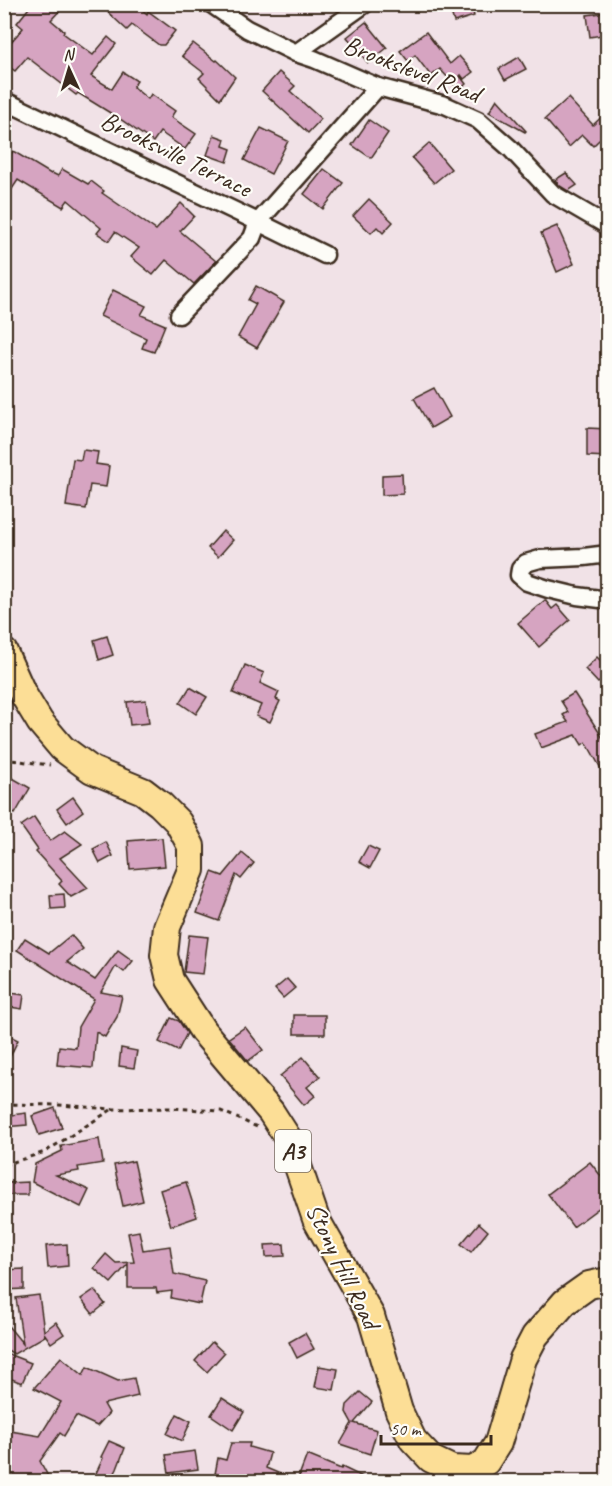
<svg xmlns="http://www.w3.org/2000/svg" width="612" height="1486" font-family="Caveat,sans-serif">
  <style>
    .building { fill: #d6a4c1; stroke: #3b2a1e; stroke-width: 1.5 }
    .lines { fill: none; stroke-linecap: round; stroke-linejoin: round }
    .street-casing { stroke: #3b2a1e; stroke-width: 21 }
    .primary-casing { stroke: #3b2a1e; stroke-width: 30 }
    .path { stroke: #3b2a1e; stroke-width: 3; stroke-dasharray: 4.5 4.5; stroke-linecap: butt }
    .street { stroke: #fdfcf7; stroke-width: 16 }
    .primary { stroke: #fcde96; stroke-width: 26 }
    .labels { text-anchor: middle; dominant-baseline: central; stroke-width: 4.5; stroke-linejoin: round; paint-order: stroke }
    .shield { fill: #fdfcf7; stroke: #75695f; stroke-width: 1.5 }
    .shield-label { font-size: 24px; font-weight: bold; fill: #3b2a1e }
    .street-label { font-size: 26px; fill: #3b2a1e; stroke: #fdfcf7 }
  </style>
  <rect width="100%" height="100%" fill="#f1e2e7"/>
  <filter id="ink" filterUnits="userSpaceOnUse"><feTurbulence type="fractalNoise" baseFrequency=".0167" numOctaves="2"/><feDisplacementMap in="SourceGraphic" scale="12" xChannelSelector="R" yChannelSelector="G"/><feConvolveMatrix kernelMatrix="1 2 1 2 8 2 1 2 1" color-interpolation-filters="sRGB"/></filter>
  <g filter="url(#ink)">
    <!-- building -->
    <g class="building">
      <polygon points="32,4 66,4 51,20 64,31 63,33 93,55 108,37 116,44 91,76 112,89 123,72 137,81 133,87 148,99 151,94 175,111 171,117 196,134 185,149 160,132 153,142 120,119 78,93 76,95 27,57 15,71 4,63 4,50 23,28 17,23"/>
      <polygon points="99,4 136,4 147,14 148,11 175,31 164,45 159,45 132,25 127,30"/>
      <polygon points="461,4 471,4 474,16 454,22 451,12"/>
      <polygon points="608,12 608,34 590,37 587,15"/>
      <polygon points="366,22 387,48 368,63 347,37"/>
      <polygon points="426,32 450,64 459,56 473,72 464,79 461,75 460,76 466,84 459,90 440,69 431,76 415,55 408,61 400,51"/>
      <polygon points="193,43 216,61 217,60 235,77 220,99 199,78 204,73 182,56"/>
      <polygon points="519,57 526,69 505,80 499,69"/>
      <polygon points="279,72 295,86 290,91 321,119 308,133 262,91"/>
      <polygon points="568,98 593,125 608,111 608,148 599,140 593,146 582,135 569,147 545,119"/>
      <polygon points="497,99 526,131 525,132 489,112"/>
      <polygon points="369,120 388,133 371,158 352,145"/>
      <polygon points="261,128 288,141 271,174 244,160"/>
      <polygon points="214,135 225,139 223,146 231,149 227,162 207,155"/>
      <polygon points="429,143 451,169 434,183 412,158"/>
      <polygon points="4,149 11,154 13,151 51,174 52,173 58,176 62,169 88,184 91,181 104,191 102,193 156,230 181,203 194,216 180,231 216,261 194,284 166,260 153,275 131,257 139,248 115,232 109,241 97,233 101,228 68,200 63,207 18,180 4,201"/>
      <polygon points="324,169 343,183 323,209 304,194"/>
      <polygon points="566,173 577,185 568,191 560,186 555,180"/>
      <polygon points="369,199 393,222 383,233 377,227 371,233 353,216"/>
      <polygon points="557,226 574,264 557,272 541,233"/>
      <polygon points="256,286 284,302 257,348 238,337 256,304 248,300"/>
      <polygon points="113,290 146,306 141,315 165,325 154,352 142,348 146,338 100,316"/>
      <polygon points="434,388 450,417 431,428 414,398"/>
      <polygon points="587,428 608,429 608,457 587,456"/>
      <polygon points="83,450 98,452 96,464 109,466 106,487 90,485 86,509 66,506 73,459 81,460"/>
      <polygon points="402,474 403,494 382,495 382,475"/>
      <polygon points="223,531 233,540 218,557 208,548"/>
      <polygon points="545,600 552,609 557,605 570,620 539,647 518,623"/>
      <polygon points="107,636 113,655 99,660 94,640"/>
      <polygon points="597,657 608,668 608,675 598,683 585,669"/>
      <polygon points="245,665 264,673 260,683 279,692 276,699 280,701 270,722 256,716 261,705 233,693"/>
      <polygon points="190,687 207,697 196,714 180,703"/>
      <polygon points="574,693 608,746 608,781 586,742 582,745 576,735 541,748 535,734 568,722 563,715 568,712 561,701"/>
      <polygon points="146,700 149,723 130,725 127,702"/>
      <polygon points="4,773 30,788 15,814 4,808"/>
      <polygon points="73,797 83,811 67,823 57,809"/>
      <polygon points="34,817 50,841 65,831 82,844 60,858 88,888 71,897 59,884 62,881 36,852 38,850 21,826"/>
      <polygon points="162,838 165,866 130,869 128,841"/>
      <polygon points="106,842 113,856 100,863 93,849"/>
      <polygon points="368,846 379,851 370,868 359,862"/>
      <polygon points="242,853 254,863 241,879 236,875 219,921 197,913 212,872 223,876"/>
      <polygon points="64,894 65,908 51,909 50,895"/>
      <polygon points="71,935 83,949 67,962 95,980 118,950 133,961 124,972 116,966 101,992 122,996 117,1017 105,1037 96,1032 93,1068 57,1065 59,1046 76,1048 78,1027 94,999 17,950 25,938 49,953"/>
      <polygon points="189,935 208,937 203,974 184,972"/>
      <polygon points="287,979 295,988 283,998 275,989"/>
      <polygon points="4,992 24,995 22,1009 4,1006"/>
      <rect x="294" y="1015" width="31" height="19"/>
      <polygon points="171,1018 179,1021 187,1033 178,1051 159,1042"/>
      <polygon points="245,1027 263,1050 248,1061 229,1038"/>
      <polygon points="4,1033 18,1040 4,1069"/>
      <polygon points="121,1048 137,1051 134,1068 119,1066"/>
      <polygon points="303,1057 320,1077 307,1087 315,1096 304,1105 280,1076"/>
      <polygon points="55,1108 62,1128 39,1135 32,1116"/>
      <polygon points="26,1113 27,1125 4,1127 4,1116"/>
      <polygon points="99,1139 103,1163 78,1167 79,1171 56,1175 89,1190 81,1207 32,1182 35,1164 62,1151 61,1146"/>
      <polygon points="134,1161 143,1201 123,1206 114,1165"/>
      <polygon points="590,1162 608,1185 608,1201 573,1227 548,1194"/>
      <polygon points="28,1182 28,1195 9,1195 8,1183"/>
      <polygon points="186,1182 197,1217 171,1226 160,1190"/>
      <polygon points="479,1223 488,1231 471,1252 461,1244"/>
      <polygon points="139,1231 143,1250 170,1246 174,1274 205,1281 200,1304 171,1298 172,1291 157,1293 156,1288 128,1288 128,1264 111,1283 94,1268 106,1254 116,1263 134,1262 128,1233"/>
      <polygon points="67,1244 68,1266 48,1268 46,1246"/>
      <polygon points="284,1244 285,1256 266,1257 265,1245"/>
      <polygon points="24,1269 24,1289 4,1290 4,1270"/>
      <polygon points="94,1290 105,1304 93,1314 81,1299"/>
      <polygon points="39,1295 44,1331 56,1322 64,1334 51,1343 44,1333 45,1336 14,1354 4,1348 4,1321 23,1344 16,1298"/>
      <polygon points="305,1333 314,1349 297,1358 289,1342"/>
      <polygon points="212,1342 224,1353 207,1372 195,1361"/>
      <polygon points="8,1354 31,1363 22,1383 4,1376 4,1363"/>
      <polygon points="61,1357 83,1375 87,1367 118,1381 134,1378 138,1396 104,1404 109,1413 97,1426 76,1416 64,1436 60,1433 40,1461 51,1482 4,1482 4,1430 40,1436 61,1402 34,1388"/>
      <polygon points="319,1366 338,1369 334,1390 315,1387"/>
      <polygon points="360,1392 372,1402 354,1423 377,1430 370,1454 340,1444 352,1423 346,1412 347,1405"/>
      <polygon points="222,1398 244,1412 233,1430 211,1415"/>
      <polygon points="177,1414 191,1421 182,1441 167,1434"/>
      <polygon points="109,1441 125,1448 117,1469 110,1482 92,1482 103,1458 101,1457"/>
      <polygon points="231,1443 250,1443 249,1447 270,1453 266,1468 297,1481 307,1455 341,1469 342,1467 373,1482 241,1482 241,1479 215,1474 218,1458 226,1460"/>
      <polygon points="195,1451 198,1469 169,1473 166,1455"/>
    </g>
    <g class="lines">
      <defs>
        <g id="street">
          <polyline points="211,4 247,29 296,53 314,59 378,87 445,105 478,120 511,149 553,194 608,226"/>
          <polyline points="296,53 365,4"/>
          <polyline points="5,101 258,222 325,255"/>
          <polyline points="179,315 252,238 258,222 378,87"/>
          <polyline points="608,554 584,557 540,559 526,563 520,569 519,575 527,582 548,589 577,596 608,600"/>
        </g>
        <polyline id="primary" points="4,652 23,694 40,722 62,748 92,770 143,791 160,804 178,822 191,846 191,870 167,927 164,955 170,980 203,1031 271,1112 289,1140 316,1219 371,1316 399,1411 413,1440 431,1459 452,1469 473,1470 486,1462 498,1443 523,1359 535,1336 565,1302 589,1285 608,1281"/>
      </defs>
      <!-- street casing -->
      <use href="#street" class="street-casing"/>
      <!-- primary casing -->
      <use href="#primary" class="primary-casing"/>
      <!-- path -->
      <g class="path">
        <polyline points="4,759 50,765"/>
        <polyline points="4,1104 59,1105 112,1109 169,1108 221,1111 257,1127"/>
        <polyline points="4,1165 45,1152 111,1110"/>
      </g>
      <!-- street -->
      <use href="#street" class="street"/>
      <!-- primary -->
      <use href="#primary" class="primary"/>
    </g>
  </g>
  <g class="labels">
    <!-- shield labels -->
    <rect class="shield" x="275" y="1130" width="36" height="42" rx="4.5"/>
    <g class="shield-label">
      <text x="293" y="1151">A3</text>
    </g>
    <!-- street labels -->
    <g class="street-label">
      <text transform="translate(412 69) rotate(21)">Brookslevel Road</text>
      <text transform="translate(176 154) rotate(26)">Brooksville Terrace</text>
      <text transform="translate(343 1266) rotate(64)">Stony Hill Road</text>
    </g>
  </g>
  <!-- margin -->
  <rect width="612" height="1486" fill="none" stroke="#fdfcf7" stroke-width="24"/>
  <rect x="12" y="12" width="588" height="1462" fill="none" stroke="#3b2a1e" stroke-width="2" filter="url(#ink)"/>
  <!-- north arrow -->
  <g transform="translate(69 69) rotate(356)" stroke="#fdfcf7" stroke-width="4.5" paint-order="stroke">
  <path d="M0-4.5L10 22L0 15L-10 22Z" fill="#3b2a1e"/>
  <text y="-9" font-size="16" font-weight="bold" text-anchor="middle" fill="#3b2a1e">N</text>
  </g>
  <!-- scale -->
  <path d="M381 1435v9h110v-9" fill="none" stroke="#3b2a1e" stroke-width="3"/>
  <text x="390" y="1435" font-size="18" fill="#3b2a1e" stroke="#fdfcf7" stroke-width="4.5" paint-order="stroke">50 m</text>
</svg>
